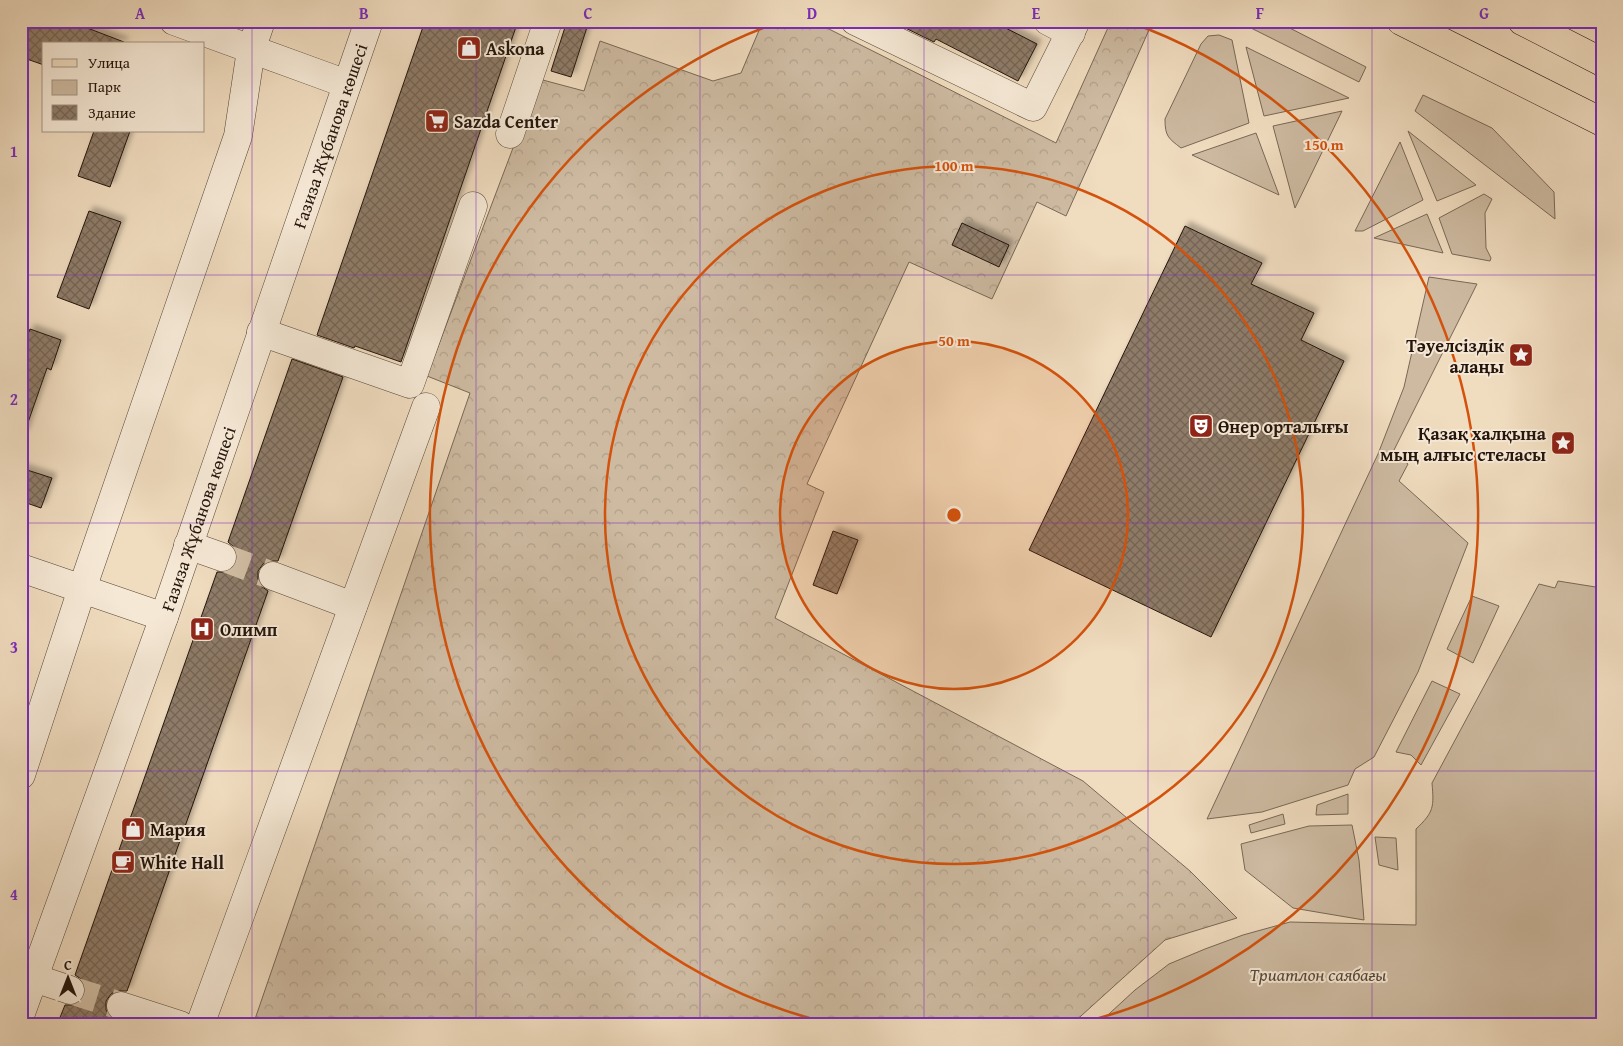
<svg xmlns="http://www.w3.org/2000/svg" width="1623" height="1046" font-family="'Gentium Book Plus',serif">
  <style>
    .green { fill: #cdbaa1; stroke: #786856 }
    .forest { fill: url(#forest-crowns); stroke: #786856 }
    .building { fill: url(#building-cross-hatch); stroke: #24150c; filter: url(#shadow) }
    .lines { fill: none; stroke-linecap: round; stroke-linejoin: round }
    .minor-tunnel { stroke: #d1bea4; stroke-width: 28; stroke-dasharray: 28 14; stroke-linecap: butt }
    .minor-casing { stroke: #574739; stroke-width: 29 }
    .major-casing { stroke: #24150c; stroke-width: 29 }
    .minor { stroke: #f5e8d5; stroke-width: 28 }
    .major { stroke: #f0dcbf; stroke-width: 28 }
    .grid { fill: none; stroke: #7b2cbf; stroke-width: 1; stroke-opacity: 0.55 }
    .ring { fill: none; stroke: #d4520c; stroke-width: 2.5 }
    .labels { text-anchor: middle; dominant-baseline: central; stroke-width: 4; stroke-linejoin: round; paint-order: stroke }
    .poi-label { font-size: 18px; font-weight: bold; fill: #24150c; stroke: #f5e8d5; text-anchor: start }
    .street-label { font-size: 18px; fill: #24150c; stroke: #f5e8d5 }
    .park-label { font-size: 18px; font-style: italic; fill: #574739; stroke: #f5e8d5 }
    .centre { fill: #d4520c; stroke: #f5e8d5; stroke-width: 2.5 }
    .ring-label { font-size: 15px; text-anchor: middle; font-weight: bold; fill: #d4520c; stroke: #f5e8d5; stroke-width: 4; stroke-linejoin: round; paint-order: stroke }
    .neatline { fill: none; stroke: #7b2cbf; stroke-width: 2 }
    .grid-label { font-size: 16px; text-anchor: middle; font-weight: bold; fill: #7b2cbf }
  </style>
  <defs>
    <pattern id="forest-crowns" width="20" height="18" patternUnits="userSpaceOnUse" patternTransform="scale(1.25)"><rect width="20" height="18" fill="#cdbaa1"/><path d="M2 6a3 3 0 1 1 6 0M12 15a3 3 0 1 1 6 0" fill="none" stroke="#b09f89"/></pattern>
    <pattern id="building-cross-hatch" width="8" height="8" patternUnits="userSpaceOnUse" patternTransform="scale(1.25)"><rect width="8" height="8" fill="#8e7c69"/><path d="M0 0l8 8M0 8l8-8" fill="none" stroke="#746455"/></pattern>
    <filter id="shadow"><feDropShadow dx="4.5" dy="-4.5" stdDeviation="2.5" flood-color="#0004"/></filter>
  </defs>
  <rect width="100%" height="100%" fill="#f0dcbf"/>
  <filter id="stains"><feTurbulence type="fractalNoise" baseFrequency=".004" numOctaves="4"/><feColorMatrix values="0 0 0 0 .2 0 0 0 0 .09 0 0 0 0 .02 0 0 0 .5 -.17"/></filter>
  <radialGradient id="worn" r=".72"><stop offset=".6" stop-color="#630" stop-opacity="0"/><stop offset="1" stop-color="#630" stop-opacity=".3"/></radialGradient>
  <!-- green -->
  <g class="green">
    <polygon points="1237,21 1276,21 1366,67 1359,82"/>
    <path d="M 1219,35 L 1232,40 L 1249,123 L 1181,148 C 1168,138 1165,136 1165,119 L 1201,44 L 1208,36 Z"/>
    <polygon points="1246,47 1349,98 1264,116"/>
    <polygon points="1423,95 1492,128 1554,192 1555,219 1415,111"/>
    <polygon points="1342,111 1295,208 1273,126"/>
    <polygon points="1408,131 1476,185 1437,201"/>
    <polygon points="1256,133 1279,195 1192,155"/>
    <polygon points="1400,142 1423,200 1363,231 1355,231"/>
    <polygon points="1484,194 1492,199 1485,213 1486,248 1491,258 1490,261 1452,254 1439,218"/>
    <polygon points="1427,214 1443,253 1374,238"/>
    <polygon points="1429,277 1477,284 1393,452 1408,464 1399,481 1468,543 1418,672 1374,757 1355,769 1348,785 1262,812 1207,819 1378,454 1404,387"/>
    <path d="M 1558,581 L 1602,588 L 1602,1025 L 1097,1025 L 1135,990 L 1169,964 L 1205,949 L 1243,935 L 1290,922 L 1416,925 L 1416,829 C 1434,812 1434,807 1432,783 L 1539,584 L 1555,588 Z"/>
    <polygon points="1472,596 1499,606 1473,663 1447,649"/>
    <polygon points="1432,681 1460,694 1421,765 1411,755 1396,752"/>
    <polygon points="1348,794 1348,814 1316,815 1317,805"/>
    <polygon points="1283,814 1285,824 1251,833 1249,825"/>
    <polygon points="1352,825 1359,860 1364,920 1293,908 1245,870 1241,844 1309,826"/>
    <polygon points="1375,837 1396,838 1398,870 1379,865"/>
  </g>
  <!-- forest -->
  <polygon class="forest" points="763,21 813,21 1056,143 1111,21 1153,21 1066,216 1037,202 992,299 909,262 807,484 824,492 775,618 1083,781 1190,871 1237,918 1165,940 1071,1025 253,1025 470,393 427,376 539,79 584,91 600,41 713,81 741,73"/>
  <!-- building -->
  <g class="building">
    <polygon points="21,21 69,21 124,42 123,44 44,44 44,65 21,57"/>
    <polygon points="425,21 518,21 401,362 355,346 354,348 317,335"/>
    <polygon points="567,21 589,21 571,77 551,71"/>
    <polygon points="891,21 992,21 1037,44 1018,81 936,39 934,42"/>
    <polygon points="94,131 130,131 110,187 78,176"/>
    <polygon points="89,211 121,222 89,309 57,297"/>
    <polygon points="962,223 1009,245 999,267 952,245"/>
    <polygon points="1185,226 1262,263 1251,284 1314,313 1301,340 1344,361 1211,637 1029,550"/>
    <polygon points="30,329 61,340 51,370 47,368 24,434 21,434 21,352"/>
    <polygon points="292,359 343,377 278,561 270,561 263,564 258,571 258,579 261,586 268,591 127,991 117,991 111,994 106,1001 106,1010 110,1017 116,1021 115,1025 57,1025 65,1005 74,1005 81,1001 85,995 85,986 81,979 75,975 217,572 225,572 232,569 237,562 237,554 234,547 228,542"/>
    <polygon points="21,468 52,478 41,508 21,501"/>
    <polygon points="833,531 858,540 837,594 813,585"/>
  </g>
  <g class="lines">
    <!-- minor-tunnel -->
    <g class="minor-tunnel">
      <polyline points="222,557 273,576"/>
      <polyline points="70,990 121,1006"/>
    </g>
    <defs>
      <g id="minor">
        <polyline points="174,21 347,84"/>
        <polyline points="855,21 1033,107 1076,21"/>
        <polyline points="1048,21 1071,33"/>
        <polyline points="510,134 548,21"/>
        <polyline points="261,332 410,384 473,206"/>
        <polyline points="188,545 222,557"/>
        <polyline points="21,568 164,617"/>
        <polyline points="273,576 353,606"/>
        <polyline points="21,775 82,589 238,136 251,50 261,21"/>
        <polyline points="34,978 70,990"/>
        <polyline points="121,1006 180,1025"/>
        <path id="s1" d="M 21,1013 L 164,617 L 369,21"/>
        <polyline points="200,1025 426,407"/>
      </g>
      <g id="major">
        <polyline points="1401,21 1602,122"/>
        <polyline points="1522,21 1602,62"/>
      </g>
    </defs>
    <!-- minor casing -->
    <use href="#minor" class="minor-casing"/>
    <!-- major casing -->
    <use href="#major" class="major-casing"/>
    <!-- minor -->
    <use href="#minor" class="minor"/>
    <!-- major -->
    <use href="#major" class="major"/>
  </g>
  <!-- grid -->
  <path class="grid" d="M 252,21 L 252,1025M 476,21 L 476,1025M 700,21 L 700,1025M 924,21 L 924,1025M 1148,21 L 1148,1025M 1372,21 L 1372,1025M 21,275 L 1602,275M 21,523 L 1602,523M 21,771 L 1602,771"/>
  <!-- distance rings -->
  <circle cx="954" cy="515" r="174" fill="#d4520c" fill-opacity=".12"/>
  <g class="ring">
    <circle cx="954" cy="515" r="174"/>
    <circle cx="954" cy="515" r="349"/>
    <path d="M836 1025A523 523 0 0 1 779 22M1129 22A523 523 0 0 1 1072 1025"/>
  </g>
  <!-- icons -->
  <defs>
    <symbol id="shop-square" viewBox="-11 -11 22 22"><rect x="-9" y="-9" width="18" height="18" rx="4" fill="#8f2418" stroke="#f5e8d5"/><path d="M-5-2.5h2.3a2.7 3.5 0 0 1 5.4 0H5L5.5 6h-11ZM-1.5-2.5h3a1.5 2.3 0 0 0-3 0Z" fill="#fff"/></symbol>
    <symbol id="supermarket-square" viewBox="-11 -11 22 22"><rect x="-9" y="-9" width="18" height="18" rx="4" fill="#8f2418" stroke="#f5e8d5"/><path d="M-6-5.5h2.5l.6 2H6L4.5 2H-2.5L-4.4-4H-6ZM-1.5 3.2a1.3 1.3 0 1 0 .1 0ZM3 3.2a1.3 1.3 0 1 0 .1 0Z" fill="#fff"/></symbol>
    <symbol id="sight-square" viewBox="-11 -11 22 22"><rect x="-9" y="-9" width="18" height="18" rx="4" fill="#8f2418" stroke="#f5e8d5"/><path d="M0-6L1.8-2.2L6-1.7L2.9 1.2L3.7 5.4L0 3.3L-3.7 5.4L-2.9 1.2L-6-1.7L-1.8-2.2Z" fill="#fff"/></symbol>
    <symbol id="theatre-square" viewBox="-11 -11 22 22"><rect x="-9" y="-9" width="18" height="18" rx="4" fill="#8f2418" stroke="#f5e8d5"/><path d="M-5-5.5Q0-4 5-5.5V0Q5 5 0 6Q-5 5-5 0ZM-3.3-2.5H-1v1.5H-3.3ZM1-2.5H3.3v1.5H1ZM-2.8 1Q0 5.5 2.8 1Z" fill="#fff"/></symbol>
    <symbol id="hospital-square" viewBox="-11 -11 22 22"><rect x="-9" y="-9" width="18" height="18" rx="4" fill="#8f2418" stroke="#f5e8d5"/><path d="M-5-5h3v3.5h4V-5h3V5h-3V1.5h-4V5h-3Z" fill="#fff"/></symbol>
    <symbol id="cafe-square" viewBox="-11 -11 22 22"><rect x="-9" y="-9" width="18" height="18" rx="4" fill="#8f2418" stroke="#f5e8d5"/><path d="M-5.5-4.5H6V0H3Q3 3.5 0 3.5H-2.5Q-5.5 3.5-5.5 0ZM3-3.2v2h1.7v-2ZM-6 4.5H4V6H-6Z" fill="#fff"/></symbol>
  </defs>
  <g fill-rule="evenodd">
    <use href="#shop-square" x="455" y="34" width="28" height="28"/>
    <use href="#supermarket-square" x="423" y="107" width="28" height="28"/>
    <use href="#sight-square" x="1507" y="341" width="28" height="28"/>
    <use href="#theatre-square" x="1187" y="412" width="28" height="28"/>
    <use href="#sight-square" x="1549" y="429" width="28" height="28"/>
    <use href="#hospital-square" x="188" y="615" width="28" height="28"/>
    <use href="#shop-square" x="119" y="815" width="28" height="28"/>
    <use href="#cafe-square" x="109" y="848" width="28" height="28"/>
  </g>
  <g class="labels">
    <!-- poi labels -->
    <g class="poi-label">
      <text x="486" y="48">Askona</text>
      <text x="454" y="121">Sazda Center</text>
      <text x="1504" y="345" text-anchor="end">Тәуелсіздік<tspan x="1504" dy="21">алаңы</tspan></text>
      <text x="1218" y="426">Өнер орталығы</text>
      <text x="1546" y="433" text-anchor="end">Қазақ халқына<tspan x="1546" dy="21">мың алғыс стеласы</tspan></text>
      <text x="220" y="629">Олимп</text>
      <text x="150" y="829">Мария</text>
      <text x="140" y="862">White Hall</text>
    </g>
    <!-- street labels -->
    <g class="street-label">
      <text stroke="none"><textPath href="#s1" startOffset="930">Ғазиза Жұбанова көшесі</textPath></text>
      <text stroke="none"><textPath href="#s1" startOffset="525">Ғазиза Жұбанова көшесі</textPath></text>
    </g>
    <!-- park labels -->
    <g class="park-label">
      <text x="1318" y="974">Триатлон саябағы</text>
    </g>
  </g>
  <circle cx="954" cy="515" r="8" class="centre"/>
  <g class="ring-label">
    <text x="1324" y="150">150 m</text>
    <text x="954" y="171">100 m</text>
    <text x="954" y="346">50 m</text>
  </g>
  <!-- margin -->
  <rect width="1623" height="1046" fill="none" stroke="#f0dcbf" stroke-width="55"/>
  <!-- legend -->
  <rect x="42" y="42" width="162" height="90" fill="#f5e8d5" stroke="#a19485"/>
  <rect x="52" y="59" width="25" height="8" fill="#f0dcbf" stroke="#a19485"/>
  <text x="88" y="68" font-size="15" fill="#24150c">Улица</text>
  <rect x="52" y="80" width="25" height="15" fill="#cdbaa1" stroke="#a19485"/>
  <text x="88" y="92" font-size="15" fill="#24150c">Парк</text>
  <rect x="52" y="105" width="25" height="15" fill="url(#building-cross-hatch)" stroke="#a19485"/>
  <text x="88" y="118" font-size="15" fill="#24150c">Здание</text>
  <!-- north arrow -->
  <g transform="translate(68 978)" stroke="#f5e8d5" stroke-width="4" paint-order="stroke">
  <path d="M0-4L9 19L0 12L-9 19Z" fill="#24150c"/>
  <text y="-8" font-size="14" font-weight="bold" text-anchor="middle" fill="#24150c">С</text>
  </g>
  <rect x="28" y="28" width="1568" height="990" class="neatline"/>
  <g class="grid-label">
    <text x="140" y="19">A</text>
    <text x="364" y="19">B</text>
    <text x="588" y="19">C</text>
    <text x="812" y="19">D</text>
    <text x="1036" y="19">E</text>
    <text x="1260" y="19">F</text>
    <text x="1484" y="19">G</text>
    <text x="14" y="157">1</text>
    <text x="14" y="405">2</text>
    <text x="14" y="653">3</text>
    <text x="14" y="900">4</text>
  </g>
  <rect width="100%" height="100%" filter="url(#stains)"/>
  <rect width="100%" height="100%" fill="url(#worn)"/>
</svg>
